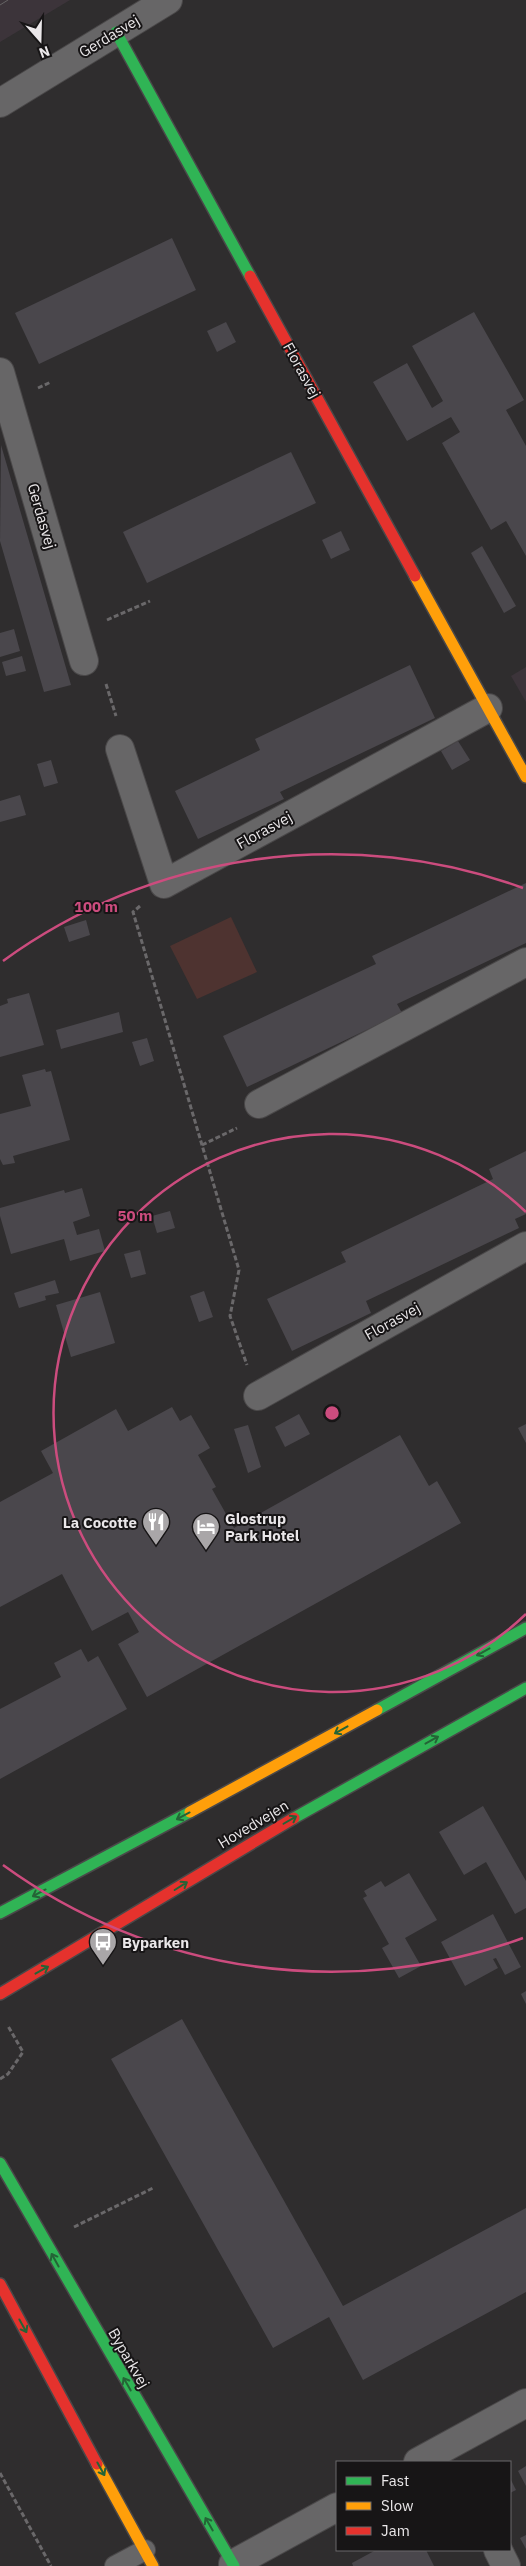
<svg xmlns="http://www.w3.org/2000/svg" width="526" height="2566" font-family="'IBM Plex Sans',sans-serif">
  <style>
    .built { fill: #3c343a }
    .green { fill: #4e3330 }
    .building { fill: #4a474c }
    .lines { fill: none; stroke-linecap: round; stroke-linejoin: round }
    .lane-casing { stroke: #4a4849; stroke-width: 22 }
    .street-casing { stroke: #4a4849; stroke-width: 30 }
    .fast-casing { stroke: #4a4849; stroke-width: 14 }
    .slow-casing { stroke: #4a4849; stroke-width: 14 }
    .jam-casing { stroke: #4a4849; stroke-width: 14 }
    .path { stroke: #6a686a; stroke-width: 3; stroke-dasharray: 5 2.5; stroke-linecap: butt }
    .lane { stroke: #676667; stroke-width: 20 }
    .street { stroke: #676667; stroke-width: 28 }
    .fast { stroke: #30b455; stroke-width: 11 }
    .slow { stroke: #ff9f0a; stroke-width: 11 }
    .jam { stroke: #e5322d; stroke-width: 11 }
    .tram { stroke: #666465; stroke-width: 1 }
    .oneway { stroke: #246436 }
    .ring { fill: none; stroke: #cc4c7e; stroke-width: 2.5 }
    .labels { text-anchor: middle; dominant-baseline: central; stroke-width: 4; stroke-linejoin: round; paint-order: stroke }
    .street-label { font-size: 15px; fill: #eae7e9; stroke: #171516 }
    .poi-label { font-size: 15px; font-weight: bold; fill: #eae7e9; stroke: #171516; text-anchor: start }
    .centre { fill: #cc4c7e; stroke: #171516; stroke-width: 2.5 }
    .ring-label { font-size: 15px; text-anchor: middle; font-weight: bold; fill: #cc4c7e; stroke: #171516; stroke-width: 4; stroke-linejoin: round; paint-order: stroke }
  </style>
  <rect width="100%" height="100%" fill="#2f2d2e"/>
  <!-- built -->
  <g class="built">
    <polygon points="0,0 70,0 0,42"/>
    <polygon points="526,667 526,702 511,676"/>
  </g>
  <!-- green -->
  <polygon class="green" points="231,917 257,972 197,999 170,946"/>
  <!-- building -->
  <g class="building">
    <polygon points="172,238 196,290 39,364 15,313"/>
    <polygon points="474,312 524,400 506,410 526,446 526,556 506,521 491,530 442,443 460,432 451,417 407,441 373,382 407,363 432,408 443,401 412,346"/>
    <polygon points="226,322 236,342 217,352 207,331"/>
    <polygon points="1,445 71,685 44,692 0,541"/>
    <polygon points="291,452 316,503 147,583 123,532"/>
    <polygon points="341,531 350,550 331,559 322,540"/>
    <polygon points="482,546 516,606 504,613 471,553"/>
    <polygon points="14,629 20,651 0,657 0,633"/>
    <polygon points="22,656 26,671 6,676 2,662"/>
    <polygon points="410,665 435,718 280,792 284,799 198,839 175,791 260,750 255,739"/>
    <polygon points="458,741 470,760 452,770 441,751"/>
    <polygon points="51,760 58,783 44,787 37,764"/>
    <polygon points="20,795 26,815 0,822 0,801"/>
    <polygon points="526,883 526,943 397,1004 402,1013 247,1087 223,1036 376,964 372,956"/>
    <polygon points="86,920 90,935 69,942 64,927"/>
    <polygon points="29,993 44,1045 0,1057 0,1006 8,1003 7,999"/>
    <polygon points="119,1012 123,1032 61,1049 56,1030"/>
    <polygon points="147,1038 154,1061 140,1066 132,1042"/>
    <polygon points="45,1069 46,1072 51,1071 70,1140 13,1156 15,1163 3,1165 0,1159 0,1114 31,1106 22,1075"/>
    <polygon points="526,1151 526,1214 515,1219 519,1228 366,1301 371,1313 292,1351 267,1299 346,1262 341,1252 493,1179 489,1169"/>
    <polygon points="82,1188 90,1216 73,1222 77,1235 99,1229 105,1251 70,1261 64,1239 11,1254 0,1216 0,1208 64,1190 65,1193"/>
    <polygon points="170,1211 175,1228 157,1233 152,1216"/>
    <polygon points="140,1250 146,1274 131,1278 124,1254"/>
    <polygon points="55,1280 59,1293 45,1296 46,1300 19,1308 14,1293"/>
    <polygon points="204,1291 213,1317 199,1322 190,1296"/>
    <polygon points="100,1292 115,1343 71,1357 56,1305"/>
    <polygon points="172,1407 180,1421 191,1415 210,1448 198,1455 216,1487 212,1489 234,1528 400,1435 429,1486 437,1481 461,1523 147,1697 118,1644 139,1632 128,1612 92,1631 62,1574 0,1607 0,1502 53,1473 41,1451 116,1409 128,1431"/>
    <polygon points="299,1414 310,1434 285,1447 275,1427"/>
    <polygon points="526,1424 526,1443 518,1428"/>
    <polygon points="248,1425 261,1467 248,1473 234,1429"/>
    <polygon points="81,1649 88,1662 98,1656 127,1709 0,1779 0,1709 61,1677 54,1663"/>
    <polygon points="483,1806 526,1881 526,1908 515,1914 486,1862 464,1875 439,1832"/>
    <polygon points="409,1873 437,1920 405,1938 421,1966 399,1978 382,1948 389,1944 363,1898 367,1896 364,1891 381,1881 385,1887"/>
    <polygon points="493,1914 521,1967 505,1975 496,1958 493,1959 498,1968 465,1986 441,1942"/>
    <polygon points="526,1991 526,2004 521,1994"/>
    <polygon points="182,2019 343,2306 526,2208 526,2292 363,2380 329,2317 273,2348 111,2059"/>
    <polygon points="526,2466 526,2486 518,2471"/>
    <polygon points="510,2478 516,2490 510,2493"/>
    <polygon points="526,2535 526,2549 520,2538"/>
    <polygon points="376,2550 426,2550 434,2566 353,2566 352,2563"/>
  </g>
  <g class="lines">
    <defs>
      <polyline id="lane" points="115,2566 145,2550"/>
      <g id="street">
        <polyline points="0,103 168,0"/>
        <polyline points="0,372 84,661"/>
        <polyline points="120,749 164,884 488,708"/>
        <polyline points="259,1104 526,962"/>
        <polyline points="258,1396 526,1246"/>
        <polyline points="418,2462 526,2403"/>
        <polyline points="498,2550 506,2566"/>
        <polyline points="233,2564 337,2507"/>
      </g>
      <g id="fast">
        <polyline points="116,32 250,276"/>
        <polyline points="377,1710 526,1628"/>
        <polyline points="294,1818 526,1688"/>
        <polyline points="0,1913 190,1812"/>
        <polyline points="0,2163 234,2566"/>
      </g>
      <g id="slow">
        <polyline points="415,576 526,777"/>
        <polyline points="190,1812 377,1710"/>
        <polyline points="97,2464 153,2566"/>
      </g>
      <g id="jam">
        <polyline points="250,276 415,576"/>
        <polyline points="0,1994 294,1818"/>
        <polyline points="0,2284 97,2464"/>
      </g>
    </defs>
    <!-- lane casing -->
    <use href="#lane" class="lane-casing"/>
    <!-- street casing -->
    <use href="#street" class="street-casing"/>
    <!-- fast casing -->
    <use href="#fast" class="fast-casing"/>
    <!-- slow casing -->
    <use href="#slow" class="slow-casing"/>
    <!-- jam casing -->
    <use href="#jam" class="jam-casing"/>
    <!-- path -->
    <g class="path">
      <polyline points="38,388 51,382"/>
      <polyline points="107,620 150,601"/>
      <polyline points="106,684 116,716"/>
      <polyline points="140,906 133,912 239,1270 230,1316 247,1365"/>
      <polyline points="202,1145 237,1128"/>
      <polyline points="0,2079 8,2074 23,2052 8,2026"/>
      <polyline points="74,2227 153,2188"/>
      <polyline points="0,2473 51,2566"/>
    </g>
    <!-- lane -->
    <use href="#lane" class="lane"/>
    <!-- street -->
    <use href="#street" class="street"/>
    <!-- fast -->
    <use href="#fast" class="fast"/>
    <!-- slow -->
    <use href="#slow" class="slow"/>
    <!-- jam -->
    <use href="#jam" class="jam"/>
    <!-- tram -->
    <polyline class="tram" points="0,5 8,0"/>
  </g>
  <!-- one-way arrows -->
  <defs><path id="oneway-shaft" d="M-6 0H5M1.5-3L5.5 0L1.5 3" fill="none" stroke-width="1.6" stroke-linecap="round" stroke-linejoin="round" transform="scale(1.25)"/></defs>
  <g class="oneway">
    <use href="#oneway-shaft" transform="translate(483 1652) rotate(151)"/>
    <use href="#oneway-shaft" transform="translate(341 1730) rotate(151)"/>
    <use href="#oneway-shaft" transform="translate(432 1740) rotate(-29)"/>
    <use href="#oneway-shaft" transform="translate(183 1816) rotate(152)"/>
    <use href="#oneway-shaft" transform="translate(290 1820) rotate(-30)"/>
    <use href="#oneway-shaft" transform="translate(181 1886) rotate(-32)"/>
    <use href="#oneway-shaft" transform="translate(39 1893) rotate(152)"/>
    <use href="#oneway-shaft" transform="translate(42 1970) rotate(-29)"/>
    <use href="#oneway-shaft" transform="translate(55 2260) rotate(-119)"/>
    <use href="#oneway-shaft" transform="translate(23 2326) rotate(61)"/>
    <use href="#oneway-shaft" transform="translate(127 2384) rotate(-120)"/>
    <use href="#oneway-shaft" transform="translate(101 2469) rotate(61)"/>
    <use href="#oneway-shaft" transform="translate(209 2524) rotate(-120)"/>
  </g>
  <!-- distance rings -->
  <g class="ring">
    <path d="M526 1614A279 279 0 1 1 526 1212"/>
    <path d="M523 1938A559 559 0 0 1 3 1865M3 961A559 559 0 0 1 523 888"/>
  </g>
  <!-- icons -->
  <defs>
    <symbol id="restaurant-pin" viewBox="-11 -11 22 30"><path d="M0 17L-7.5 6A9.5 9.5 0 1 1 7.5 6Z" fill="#a9a6a8" stroke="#171516"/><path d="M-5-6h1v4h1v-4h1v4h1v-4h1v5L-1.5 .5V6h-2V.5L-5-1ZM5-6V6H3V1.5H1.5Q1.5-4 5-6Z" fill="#fff"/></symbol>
    <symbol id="hotel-pin" viewBox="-11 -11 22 30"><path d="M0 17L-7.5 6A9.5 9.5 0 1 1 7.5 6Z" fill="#a9a6a8" stroke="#171516"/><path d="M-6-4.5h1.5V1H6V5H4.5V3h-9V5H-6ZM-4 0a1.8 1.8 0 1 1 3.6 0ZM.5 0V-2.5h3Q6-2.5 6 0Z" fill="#fff"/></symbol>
    <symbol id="bus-pin" viewBox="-11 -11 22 30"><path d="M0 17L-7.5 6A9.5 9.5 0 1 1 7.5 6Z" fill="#a9a6a8" stroke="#171516"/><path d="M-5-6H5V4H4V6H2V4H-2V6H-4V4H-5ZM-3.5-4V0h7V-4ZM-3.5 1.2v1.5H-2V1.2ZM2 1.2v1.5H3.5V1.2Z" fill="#fff"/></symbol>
  </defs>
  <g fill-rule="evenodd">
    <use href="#restaurant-pin" x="140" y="1506" width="32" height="43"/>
    <use href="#hotel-pin" x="190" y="1511" width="32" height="43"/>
    <use href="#bus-pin" x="87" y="1926" width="32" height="43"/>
  </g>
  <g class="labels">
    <!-- street labels -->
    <g class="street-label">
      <text transform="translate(109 36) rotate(-31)">Gerdasvej</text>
      <text transform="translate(302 370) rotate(61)">Florasvej</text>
      <text transform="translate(42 516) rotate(74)">Gerdasvej</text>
      <text transform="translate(264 830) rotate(-29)">Florasvej</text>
      <text transform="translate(392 1321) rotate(-29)">Florasvej</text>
      <text transform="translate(253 1824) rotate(-31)">Hovedvejen</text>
      <text transform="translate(129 2358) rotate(60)">Byparkvej</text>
    </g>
    <!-- poi labels -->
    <g class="poi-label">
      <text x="225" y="1518">Glostrup<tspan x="225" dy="17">Park Hotel</tspan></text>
      <text x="137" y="1522" text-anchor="end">La Cocotte</text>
      <text x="122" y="1942">Byparken</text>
    </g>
  </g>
  <circle cx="332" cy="1413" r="8" class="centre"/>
  <g class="ring-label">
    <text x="96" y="912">100 m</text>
    <text x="135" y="1221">50 m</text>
  </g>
  <!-- legend -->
  <rect x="336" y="2461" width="175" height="90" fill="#171516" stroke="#6b696a"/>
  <rect x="346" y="2477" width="25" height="8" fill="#30b455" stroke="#6b696a"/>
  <text x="381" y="2486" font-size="15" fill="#eae7e9">Fast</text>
  <rect x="346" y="2502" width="25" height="8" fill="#ff9f0a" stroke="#6b696a"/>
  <text x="381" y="2511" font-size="15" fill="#eae7e9">Slow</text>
  <rect x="346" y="2527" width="25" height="8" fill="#e5322d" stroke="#6b696a"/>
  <text x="381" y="2536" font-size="15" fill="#eae7e9">Jam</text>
  <!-- north arrow -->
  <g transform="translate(40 40) rotate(160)" stroke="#171516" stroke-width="4" paint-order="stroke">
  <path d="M0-4L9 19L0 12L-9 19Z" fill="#eae7e9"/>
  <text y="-8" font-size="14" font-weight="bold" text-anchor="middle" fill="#eae7e9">N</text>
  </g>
</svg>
